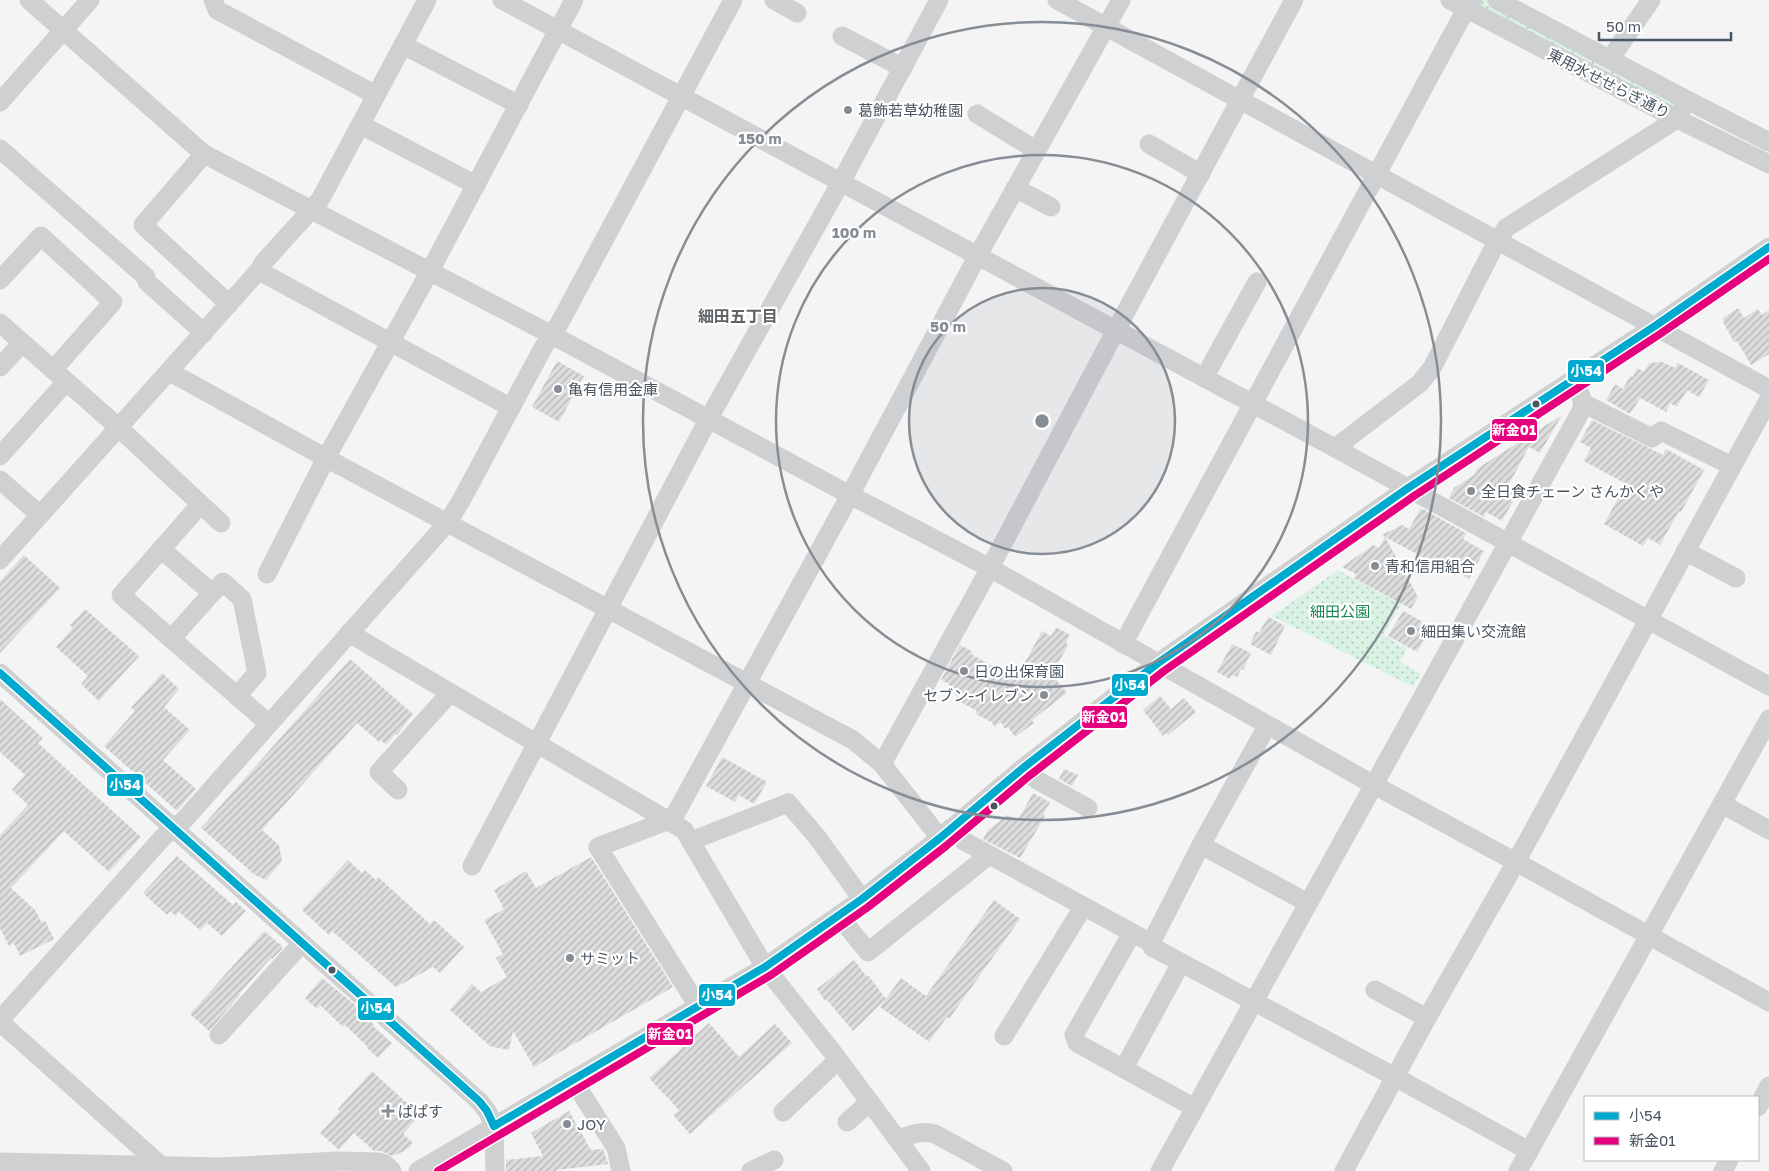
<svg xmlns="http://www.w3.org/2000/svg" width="1769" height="1171" font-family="'Golos Text','Noto Sans JP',sans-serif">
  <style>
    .park { fill: url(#park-dots) }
    .building { fill: url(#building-hatch) }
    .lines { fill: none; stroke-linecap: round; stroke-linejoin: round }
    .minor { stroke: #ced0d2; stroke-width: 19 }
    .bus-1-casing { stroke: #fff; stroke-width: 11 }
    .bus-2-casing { stroke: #fff; stroke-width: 11 }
    .bus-1 { stroke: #00a9ce; stroke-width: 8 }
    .bus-2 { stroke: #e5007d; stroke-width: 8 }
    .ring { fill: none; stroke: #868d94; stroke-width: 2.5 }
    .poi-dot { fill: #868d94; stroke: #fff; stroke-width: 2 }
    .bus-dot { fill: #4a5661; stroke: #fff; stroke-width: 2 }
    .labels { text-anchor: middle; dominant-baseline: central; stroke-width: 4.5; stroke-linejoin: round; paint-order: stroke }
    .street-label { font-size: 15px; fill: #4a5661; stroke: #fff }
    .poi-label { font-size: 15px; fill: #4a5661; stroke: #fff; text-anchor: start }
    .park-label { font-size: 15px; fill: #17864f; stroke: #fff }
    .neighbourhood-label { font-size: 16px; font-weight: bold; fill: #5f6368; stroke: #fff }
    .centre { fill: #868d94; stroke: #fff; stroke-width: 2.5 }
    .ring-label { font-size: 15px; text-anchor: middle; font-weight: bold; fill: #868d94; stroke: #fff; stroke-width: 4.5; stroke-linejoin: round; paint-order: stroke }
    .line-badge { stroke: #fff; stroke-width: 2 }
    .badge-label { font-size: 14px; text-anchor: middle; font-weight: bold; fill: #fff }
  </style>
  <defs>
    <pattern id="park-dots" width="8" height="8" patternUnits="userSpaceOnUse" patternTransform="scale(1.25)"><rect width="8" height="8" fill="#d9f2e3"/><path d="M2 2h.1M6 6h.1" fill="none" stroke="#b2c7bb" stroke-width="1.8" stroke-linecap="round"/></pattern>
    <pattern id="building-hatch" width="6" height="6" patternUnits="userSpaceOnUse" patternTransform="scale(1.25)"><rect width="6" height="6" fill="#ddddde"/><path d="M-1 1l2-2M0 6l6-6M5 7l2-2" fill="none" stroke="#b5b6b7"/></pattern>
  </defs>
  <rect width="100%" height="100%" fill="#f4f4f4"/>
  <!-- park -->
  <g class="park">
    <polygon points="1474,0 1494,0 1685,101 1677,116 1468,9"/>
    <polygon points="1338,570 1401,605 1383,635 1407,649 1400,662 1421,674 1413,687 1272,616"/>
  </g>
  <!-- building -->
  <g class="building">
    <polygon points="1738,308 1744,318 1758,309 1762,315 1769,310 1769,354 1751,365 1737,341 1734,342 1724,324 1723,318"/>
    <polygon points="557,361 584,376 559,422 532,407"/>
    <polygon points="1662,362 1675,368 1678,363 1709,380 1699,397 1687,390 1677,407 1670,403 1666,412 1640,398 1630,414 1606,400 1615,384 1623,389 1630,376 1633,377 1637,368 1644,372 1649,363"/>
    <polygon points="1562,415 1540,453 1529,447 1508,486 1518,492 1502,521 1486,512 1484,517 1449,498 1454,488 1474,475 1478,468"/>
    <polygon points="1592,420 1663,455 1666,449 1704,470 1681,512 1679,511 1660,545 1648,538 1643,546 1604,524 1626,484 1584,461 1591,448 1580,442"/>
    <polygon points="1421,508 1466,533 1463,539 1484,551 1469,579 1435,560 1434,563 1385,537 1418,597 1411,609 1354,578 1356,574 1342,567 1373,545 1379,548 1385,537 1382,535 1402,525 1409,529"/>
    <polygon points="24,555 60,588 0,653 0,581"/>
    <polygon points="85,609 139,656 99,701 81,684 88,676 56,647 73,628 70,625"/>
    <polygon points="1403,611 1432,627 1417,652 1388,636"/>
    <polygon points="1268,617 1285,626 1271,655 1250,644 1256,631 1259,633"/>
    <polygon points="1056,627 1070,635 1066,643 1068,645 1052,675 1067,693 1032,720 1034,723 1015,737 1008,727 1005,729 1001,722 995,727 991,722 976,714 977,711 961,702 948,683 941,680 960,645 972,651 971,654 1016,679 1042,631 1051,636"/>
    <polygon points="1232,644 1251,653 1243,670 1241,669 1237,677 1232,675 1230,679 1217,672"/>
    <polygon points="350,659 413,714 397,735 395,734 386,745 381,740 379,742 357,723 262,830 279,845 282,861 266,880 255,875 201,828"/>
    <polygon points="162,673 179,689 164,707 190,730 163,760 196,789 177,811 104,746 135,711 131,708"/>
    <polygon points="1160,696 1171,709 1184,698 1196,712 1168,735 1166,733 1163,736 1143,710"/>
    <polygon points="0,699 43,738 38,743 141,837 109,872 64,831 11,888 35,910 42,923 45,921 54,939 20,956 14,943 9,946 0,928 0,835 28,805 12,790 25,775 0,752"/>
    <polygon points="722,757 767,782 754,804 739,795 735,802 706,786"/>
    <polygon points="1064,769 1078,775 1072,786 1059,779"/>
    <polygon points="1033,793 1050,802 1043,815 1045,816 1020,858 983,839 988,830 1008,815 1018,820"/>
    <polygon points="177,856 233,905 236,902 246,911 222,936 207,923 200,930 179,912 176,916 170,911 167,915 143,893"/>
    <polygon points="591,857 673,987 534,1067 513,1031 509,1050 490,1046 450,1010 472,984 481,992 507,977 496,958 503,954 484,920 504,909 494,890 526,871 536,888"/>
    <polygon points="348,860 362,873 365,870 376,880 378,877 430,924 434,920 464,947 440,973 433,967 396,987 332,931 329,935 302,910"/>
    <polygon points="994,900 1020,919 949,1019 947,1017 929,1042 880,1007 901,978 926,996"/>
    <polygon points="264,931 282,946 282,949 272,959 271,958 239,994 240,995 209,1031 190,1014"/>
    <polygon points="854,960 867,977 869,976 886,999 853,1031 827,1000 825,1001 817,989"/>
    <polygon points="322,978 355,1005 374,1025 373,1026 392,1043 378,1058 366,1047 367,1046 345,1025 343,1027 320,1005 317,1009 305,998"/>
    <polygon points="709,1023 739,1057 775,1024 792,1043 690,1134 673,1115 679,1110 649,1078"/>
    <polygon points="372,1071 420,1115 403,1134 413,1143 405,1151 392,1156 381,1151 374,1151 354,1133 339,1150 320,1133 340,1111 338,1109"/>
    <polygon points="569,1111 591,1150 603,1149 608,1164 556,1170 557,1171 506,1171 506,1160 543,1156 531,1133"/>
  </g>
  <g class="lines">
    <!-- minor -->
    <g class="minor">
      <polyline points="29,0 204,154 552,335 850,495 990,568 1374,785 1516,862 1769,1002"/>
      <polyline points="213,0 217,10 376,95"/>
      <polyline points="502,0 1335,448 1769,686"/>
      <polyline points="774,0 797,13"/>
      <polyline points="1057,0 1769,389"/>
      <polyline points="1450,0 1677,119 1769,164"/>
      <polyline points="1497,0 1687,100 1769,142"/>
      <polyline points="842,36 903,68"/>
      <polyline points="403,45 519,105"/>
      <polyline points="1610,59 1651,0"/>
      <polyline points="0,102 90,0"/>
      <polyline points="977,114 1036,150"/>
      <polyline points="361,125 476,185"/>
      <polyline points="1149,144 1201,174"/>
      <polyline points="0,149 146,277 147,282 204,333"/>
      <polyline points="204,154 143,225 229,304"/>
      <polyline points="1015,188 1051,207"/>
      <polyline points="259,271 510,407"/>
      <polyline points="0,280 41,236 113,302 53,370"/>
      <polyline points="0,323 118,427 221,523"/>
      <polyline points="0,367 22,343"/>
      <polyline points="170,372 326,458 853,740 882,764 940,838"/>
      <polyline points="1204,378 1257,282"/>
      <polyline points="1583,403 1652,438 1661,431 1732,466"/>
      <polyline points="1335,448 1420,383 1432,368 1493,249 1506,228 1677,119 1687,100"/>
      <polyline points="0,456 66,382"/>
      <polyline points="0,480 40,515"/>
      <polyline points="200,505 121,595 269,724"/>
      <polyline points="161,549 212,593 223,582 242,599 257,673 237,696"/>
      <polyline points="1685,551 1736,578"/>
      <polyline points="0,560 261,268 263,263 320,200 427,0"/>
      <polyline points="267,574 326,458 430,271 574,0"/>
      <polyline points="349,633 684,830 765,967 834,1054 921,1171"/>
      <polyline points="171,639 212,593"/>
      <polyline points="1123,644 1466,9 1473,0"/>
      <polyline points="0,673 479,1101 487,1111 494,1126 495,1171"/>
      <polyline points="882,764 990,568 1116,330 1294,0"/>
      <polyline points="1023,768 1037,780 1088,808"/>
      <polyline points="398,790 379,772 450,693"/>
      <polyline points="1722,804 1769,830"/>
      <polyline points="951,828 964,841 1151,943 1152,947 1395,1077 1529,1151"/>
      <polyline points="691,841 788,803 817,837 862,899"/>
      <polyline points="1201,845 1308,903"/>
      <polyline points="472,866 709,418 841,182 939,0"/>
      <polyline points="839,916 868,952 989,855"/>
      <polyline points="1132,933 1074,1035 1077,1043 1195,1108"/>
      <polyline points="1151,943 1201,845 1267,726"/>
      <polyline points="1375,990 1427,1018"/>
      <polyline points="698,1006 598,847 669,820 676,813 850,495 978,255 1121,0"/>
      <polyline points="0,1020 163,837 185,819 448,522 462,499 544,346 559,324 733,0"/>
      <polyline points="0,1022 165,1169"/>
      <polyline points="219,1035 302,943"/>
      <polyline points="1004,1036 1083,907"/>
      <polyline points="1124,1068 1181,963"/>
      <polyline points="573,1080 616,1148 621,1171"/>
      <polyline points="1758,1107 1769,1086"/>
      <polyline points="783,1112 838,1060"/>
      <polyline points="847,1122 870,1102"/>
      <path d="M 898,1139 C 910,1135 922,1130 935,1134 L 1003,1171"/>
      <polyline points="0,1162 220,1167 338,1161 378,1162 385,1164 392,1171"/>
      <polyline points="418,1171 765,967 862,899 940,838 1023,768 1158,663 1408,488 1655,326 1769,247"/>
      <polyline points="751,1171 774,1160"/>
      <path d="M 1160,1171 L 1581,411 C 1585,398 1579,392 1572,380"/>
      <polyline points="1344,1171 1427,1018 1516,862 1769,399"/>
      <polyline points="1518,1171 1769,719"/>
      <polyline points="1723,1171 1729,1160"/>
    </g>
    <defs>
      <g id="bus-1">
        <polyline points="0,673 479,1101 487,1111 494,1126"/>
        <polyline points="494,1126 765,967 862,899 940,838 1023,768 1158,663 1408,488 1655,326 1769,247"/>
      </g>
      <polyline id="bus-2" points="438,1171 771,975 868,907 946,846 1029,776 1164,671 1414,496 1660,334 1769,259"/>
    </defs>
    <!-- bus-1 casing -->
    <use href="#bus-1" class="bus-1-casing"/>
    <!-- bus-2 casing -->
    <use href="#bus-2" class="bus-2-casing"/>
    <!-- bus-1 -->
    <use href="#bus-1" class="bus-1"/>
    <!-- bus-2 -->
    <use href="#bus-2" class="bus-2"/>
  </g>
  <!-- distance rings -->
  <circle cx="1042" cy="421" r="133" fill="#868d94" fill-opacity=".12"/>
  <g class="ring">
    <circle cx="1042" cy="421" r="133"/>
    <circle cx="1042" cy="421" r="266"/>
    <circle cx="1042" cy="421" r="399"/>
  </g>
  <!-- markers -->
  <g class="poi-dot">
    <circle cx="848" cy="110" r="5"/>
    <circle cx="558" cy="389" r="5"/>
    <circle cx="1471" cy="491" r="5"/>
    <circle cx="1375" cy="566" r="5"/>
    <circle cx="1411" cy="631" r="5"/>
    <circle cx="964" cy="671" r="5"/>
    <circle cx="1044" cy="695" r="5"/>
    <circle cx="570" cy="958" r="5"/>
    <path d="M385.5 1103.5h5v5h5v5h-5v5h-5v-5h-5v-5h5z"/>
    <circle cx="567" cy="1124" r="5"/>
  </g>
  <g class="bus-dot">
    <circle cx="1536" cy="404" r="4.5"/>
    <circle cx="994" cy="806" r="4.5"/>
    <circle cx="332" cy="970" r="4.5"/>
  </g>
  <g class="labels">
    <!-- street labels -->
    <g class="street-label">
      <text transform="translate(1609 83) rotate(27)">東用水せせらぎ通り</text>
    </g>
    <!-- poi labels -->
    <g class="poi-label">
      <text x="858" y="110">葛飾若草幼稚園</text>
      <text x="568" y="389">亀有信用金庫</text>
      <text x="1481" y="491">全日食チェーン さんかくや</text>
      <text x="1385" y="566">青和信用組合</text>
      <text x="1421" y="631">細田集い交流館</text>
      <text x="974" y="671">日の出保育園</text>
      <text x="1034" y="695" text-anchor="end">セブン-イレブン</text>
      <text x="580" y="958">サミット</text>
      <text x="398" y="1111">ぱぱす</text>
      <text x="577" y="1124">JOY</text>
    </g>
    <!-- park labels -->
    <g class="park-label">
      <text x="1340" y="611">細田公園</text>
    </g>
    <!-- neighbourhood labels -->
    <g class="neighbourhood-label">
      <text x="738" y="316">細田五丁目</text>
    </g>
  </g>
  <circle cx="1042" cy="421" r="8" class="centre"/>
  <g class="ring-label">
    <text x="760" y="144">150 m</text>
    <text x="854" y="238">100 m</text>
    <text x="948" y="332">50 m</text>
  </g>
  <g class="line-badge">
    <rect x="1567" y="359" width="38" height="24" rx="5" fill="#00a9ce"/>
    <rect x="1491" y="418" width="47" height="24" rx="5" fill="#e5007d"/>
    <rect x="1111" y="673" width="38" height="24" rx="5" fill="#00a9ce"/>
    <rect x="1081" y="705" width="47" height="24" rx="5" fill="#e5007d"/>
    <rect x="106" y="773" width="38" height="24" rx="5" fill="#00a9ce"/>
    <rect x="698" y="983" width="38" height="24" rx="5" fill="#00a9ce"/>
    <rect x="357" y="997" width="38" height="24" rx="5" fill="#00a9ce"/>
    <rect x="646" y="1022" width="48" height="24" rx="5" fill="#e5007d"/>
  </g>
  <g class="badge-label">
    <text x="1586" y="376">小54</text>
    <text x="1514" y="435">新金01</text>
    <text x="1130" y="690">小54</text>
    <text x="1104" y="722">新金01</text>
    <text x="125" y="790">小54</text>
    <text x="717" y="1000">小54</text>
    <text x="376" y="1013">小54</text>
    <text x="670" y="1039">新金01</text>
  </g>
  <!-- legend -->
  <rect x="1584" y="1096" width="175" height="65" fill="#ffffff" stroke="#b7bbc0"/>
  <rect x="1594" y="1112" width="25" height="8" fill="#00a9ce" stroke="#b7bbc0"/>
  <text x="1629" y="1121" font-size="15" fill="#4a5661">小54</text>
  <rect x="1594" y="1137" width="25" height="8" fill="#e5007d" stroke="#b7bbc0"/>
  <text x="1629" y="1146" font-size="15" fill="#4a5661">新金01</text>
  <!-- scale -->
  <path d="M1599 32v8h132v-8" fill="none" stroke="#4a5661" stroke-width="2.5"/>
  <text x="1606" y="32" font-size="15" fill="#4a5661" stroke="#ffffff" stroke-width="4" paint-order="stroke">50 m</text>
</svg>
